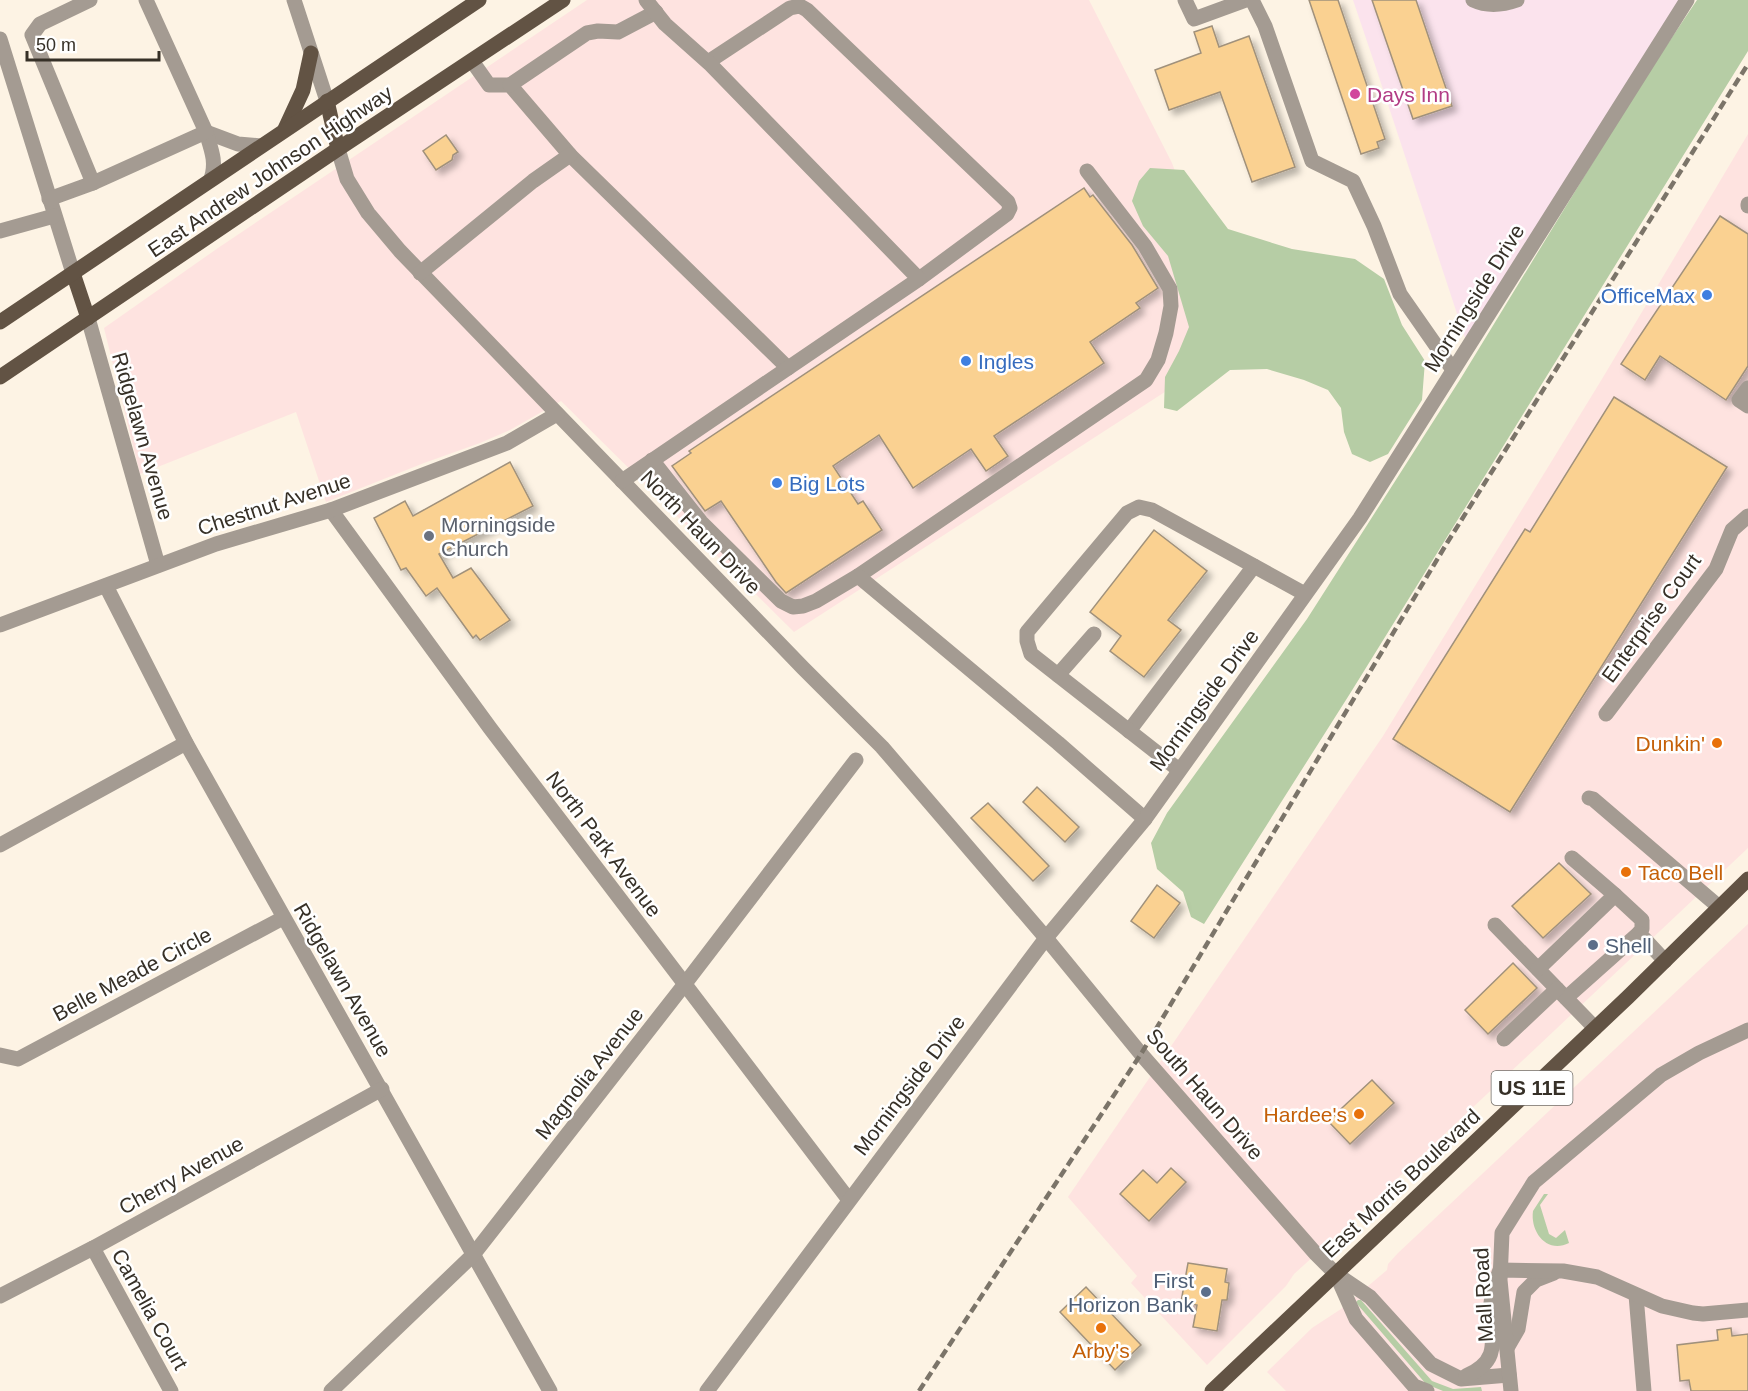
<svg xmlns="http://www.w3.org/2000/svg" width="1748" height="1391" font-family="Helvetica,sans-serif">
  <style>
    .commercial { fill: #fee3e0 }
    .industrial { fill: #fbe3ed }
    .green { fill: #b6cda5 }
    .building { fill: #fad191; stroke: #a0917b; stroke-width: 1.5; filter: url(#shadow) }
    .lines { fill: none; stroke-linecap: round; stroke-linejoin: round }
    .minor { stroke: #a49b92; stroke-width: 15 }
    .major { stroke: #625344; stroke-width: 15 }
    .rail { stroke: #7b7469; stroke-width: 4.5; stroke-dasharray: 9 4.5; stroke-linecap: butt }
    .hotel-dot { fill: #d1479c; stroke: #fff; stroke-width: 2 }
    .shop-dot { fill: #3f7fe0; stroke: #fff; stroke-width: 2 }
    .worship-dot { fill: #6b7280; stroke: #fff; stroke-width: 2 }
    .food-dot { fill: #e8710a; stroke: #fff; stroke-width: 2 }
    .service-dot { fill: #5c6f8a; stroke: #fff; stroke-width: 2 }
    .labels { text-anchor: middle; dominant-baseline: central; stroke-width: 5; stroke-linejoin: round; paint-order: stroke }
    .shield { fill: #fff; stroke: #726e68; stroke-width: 1.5 }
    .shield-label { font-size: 20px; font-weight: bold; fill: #363027 }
    .hotel-label { font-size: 21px; fill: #b23c85; stroke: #fff; text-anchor: start }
    .street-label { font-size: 21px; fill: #363027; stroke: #fff }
    .shop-label { font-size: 21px; fill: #366cbe; stroke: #fff; text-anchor: start }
    .worship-label { font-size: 21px; fill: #5b616d; stroke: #fff; text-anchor: start }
    .food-label { font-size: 21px; fill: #c56008; stroke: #fff; text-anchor: end }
    .service-label { font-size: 21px; fill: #4e5e75; stroke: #fff; text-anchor: start }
  </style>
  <defs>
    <filter id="shadow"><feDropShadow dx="5" dy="5" stdDeviation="3" flood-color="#0004"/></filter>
  </defs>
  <rect width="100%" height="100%" fill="#fdf3e4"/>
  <!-- commercial -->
  <g class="commercial">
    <polygon points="587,0 1089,0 1172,163 1239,344 794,632 561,401 510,430 480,443 424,463 326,502 296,412 140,474 104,328 218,248"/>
    <polygon points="1748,134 1748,848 1346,1227 1294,1274 1286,1286 1207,1365 1131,1283 1137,1276 1068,1197 1383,736 1602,379"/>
    <polygon points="1748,924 1748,1391 1286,1391 1267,1372 1312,1328 1341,1309 1387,1270 1388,1264 1398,1253"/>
  </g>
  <!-- industrial -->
  <polygon class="industrial" points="1353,0 1687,0 1468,347 1375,65"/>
  <!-- green -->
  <g class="green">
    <polygon points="1697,0 1748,0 1748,51 1351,692 1204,924 1191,917 1183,892 1157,869 1151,843 1167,813 1307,619 1461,378 1640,85"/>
    <polygon points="1150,168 1184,170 1228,229 1292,249 1355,259 1384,279 1402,325 1425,361 1422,400 1388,454 1370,462 1352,454 1344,432 1341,408 1328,390 1304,380 1267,369 1230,370 1177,411 1164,408 1165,377 1179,351 1189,327 1168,256 1143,226 1132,201 1139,181"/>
    <path d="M 1544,1194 L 1548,1194 L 1540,1205 L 1549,1234 L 1556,1238 L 1565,1230 L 1569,1243 C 1547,1254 1530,1232 1533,1211 Z"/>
    <polygon points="1358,1300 1361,1300 1432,1381 1453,1389 1481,1387 1482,1391 1443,1391 1426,1384 1358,1305 1356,1302"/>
  </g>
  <!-- building -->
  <g class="building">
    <polygon points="1309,0 1338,0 1385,139 1377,142 1379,148 1361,154"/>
    <polygon points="1372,0 1416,0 1452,106 1413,119"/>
    <polygon points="1212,26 1219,47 1249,36 1295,167 1252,182 1220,92 1169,110 1155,70 1201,53 1194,32"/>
    <polygon points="446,135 458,152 453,155 452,160 436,170 423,151"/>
    <polygon points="1084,188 1090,197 1093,195 1132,245 1158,288 1136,303 1140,308 1090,342 1104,363 994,436 1008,456 986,471 971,449 913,488 879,435 833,466 858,504 863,501 882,530 786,593 776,582 721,501 705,511 672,466 691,453 689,451"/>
    <polygon points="1720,216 1748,234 1748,366 1726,400 1660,356 1645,380 1621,364"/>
    <polygon points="1614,397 1727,467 1510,812 1393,739 1525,529 1530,532"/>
    <polygon points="510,462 533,506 439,554 453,578 471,568 510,620 480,640 476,635 473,638 437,588 426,596 406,568 401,570 374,518 405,501 413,516"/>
    <polygon points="1154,530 1207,571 1168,620 1181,630 1144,677 1110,651 1121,636 1090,612"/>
    <polygon points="1037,787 1079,827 1065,842 1023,802"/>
    <polygon points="988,803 1049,866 1033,881 971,818"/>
    <polygon points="1559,863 1591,894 1543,938 1512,906"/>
    <polygon points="1157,885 1180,903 1154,938 1131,921"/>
    <polygon points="1513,963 1537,988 1488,1034 1465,1010"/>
    <polygon points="1372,1080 1394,1103 1350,1144 1328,1121"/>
    <polygon points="1171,1168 1186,1182 1149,1221 1120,1194 1143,1170 1157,1183"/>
    <polygon points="1188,1263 1227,1269 1225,1282 1229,1283 1227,1300 1222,1300 1217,1331 1193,1327 1197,1305 1181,1302"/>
    <polygon points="1086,1287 1141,1345 1115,1370 1060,1312"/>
    <polygon points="1731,1328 1732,1336 1748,1334 1748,1391 1691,1391 1689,1380 1680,1381 1677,1345 1718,1340 1717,1330"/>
  </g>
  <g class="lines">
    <!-- minor -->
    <g class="minor">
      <polyline points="294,0 327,101"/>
      <polyline points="1185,0 1194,19 1246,0"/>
      <polyline points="1252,0 1265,26 1312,161 1353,181 1374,226 1400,294 1453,370"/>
      <path d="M 1473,0 C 1488,7 1503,5 1517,0"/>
      <polyline points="0,39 73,273"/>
      <polyline points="472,61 489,85 510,85 570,155 788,368"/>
      <polyline points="708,62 790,8 800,6 807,10 1008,202 1010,208 1007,214 919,279"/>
      <polyline points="510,85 587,33 598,31 618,32 656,12"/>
      <polyline points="206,132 238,144 261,146"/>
      <path d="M 206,132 C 211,149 217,162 211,179"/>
      <polyline points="338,149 347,179 368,213 400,251 803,668 882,747 1046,938 1141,1054 1316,1254 1336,1274 1370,1297 1431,1364 1461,1379 1509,1375"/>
      <polyline points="93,183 206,132 146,0"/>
      <polyline points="49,199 93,183 32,35 40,24 90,0"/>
      <polyline points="1748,204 1748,206"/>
      <polyline points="0,231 54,216"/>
      <polyline points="420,273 533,181 570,155"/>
      <polyline points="88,318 158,565"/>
      <polyline points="1748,388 1739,400 1748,406"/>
      <polyline points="652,460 701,522 781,601 793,607 803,606 816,601 858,576 1146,380 1158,360 1166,333 1171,306 1170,289 1145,246 1087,171"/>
      <polyline points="622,481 919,279 711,65 665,24 646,0"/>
      <polyline points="331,510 490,728 849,1200"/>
      <polyline points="858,576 1058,743 1145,819"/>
      <polyline points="106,586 186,743 550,1391"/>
      <polyline points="0,625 216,544 331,510 507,443 557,414"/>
      <polyline points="1058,675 1094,634"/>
      <polyline points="1606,714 1716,569 1732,530 1748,516"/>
      <polyline points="1129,731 1254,566"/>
      <polyline points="1179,770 1031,654 1027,641 1027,632 1127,513 1139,507 1152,510 1305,594"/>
      <polyline points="1589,798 1593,799 1719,907"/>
      <polyline points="0,845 186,743"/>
      <polyline points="1572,858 1615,895"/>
      <polyline points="1495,925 1595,1028"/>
      <polyline points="1538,969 1615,895 1642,920 1642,929 1639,933 1665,961"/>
      <polyline points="1566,998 1639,933"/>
      <polyline points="1504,1039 1557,989"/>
      <polyline points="0,1055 18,1059 283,918"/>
      <polyline points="93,1248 171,1391"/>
      <polyline points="1336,1274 1356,1319 1414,1386 1427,1391"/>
      <polyline points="1636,1295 1644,1391"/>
      <polyline points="0,1296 93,1248 382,1089"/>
      <polyline points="1507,1348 1518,1329 1524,1292 1536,1280 1554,1273"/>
      <path d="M 1466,1376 C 1505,1359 1489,1335 1491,1303 C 1492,1291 1496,1281 1500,1270 L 1563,1271 L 1597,1277 L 1662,1306 L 1693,1313 L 1703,1314 L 1748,1310"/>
      <polyline points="331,1391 473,1255 684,985 856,760"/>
      <polyline points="707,1391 1046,938 1145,819 1360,518 1687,0"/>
      <polyline points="1511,1391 1500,1280 1502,1233 1534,1182 1661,1075 1699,1053 1748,1030"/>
    </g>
    <!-- major -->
    <g class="major">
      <polyline points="327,101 338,149"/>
      <polyline points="285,129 303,90 311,53"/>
      <polyline points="73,273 88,318"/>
      <polyline points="0,322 479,0"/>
      <polyline points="0,377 338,149 563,0"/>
      <polyline points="1212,1391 1628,997 1748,879"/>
    </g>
    <!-- rail -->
    <polyline class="rail" points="919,1391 1141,1054 1447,543 1748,64"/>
  </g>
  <!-- markers -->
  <circle class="hotel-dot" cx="1355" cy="94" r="6"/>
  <g class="shop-dot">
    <circle cx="1707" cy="295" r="6"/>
    <circle cx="966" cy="361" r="6"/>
    <circle cx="777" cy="483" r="6"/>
  </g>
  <circle class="worship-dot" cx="429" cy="536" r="6"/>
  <g class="food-dot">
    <circle cx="1717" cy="743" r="6"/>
    <circle cx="1626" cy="872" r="6"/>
    <circle cx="1359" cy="1114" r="6"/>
    <circle cx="1101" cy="1328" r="6"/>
  </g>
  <g class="service-dot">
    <circle cx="1593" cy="945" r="6"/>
    <circle cx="1206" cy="1292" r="6"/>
  </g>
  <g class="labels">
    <!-- shield labels -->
    <rect class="shield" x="1491.5" y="1071" width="81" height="34" rx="4.5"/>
    <g class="shield-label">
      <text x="1532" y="1088">US 11E</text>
    </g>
    <!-- hotel labels -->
    <g class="hotel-label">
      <text x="1367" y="94">Days Inn</text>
    </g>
    <!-- street labels -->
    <g class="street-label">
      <text transform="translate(270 171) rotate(-34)">East Andrew Johnson Highway</text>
      <text transform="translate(1474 298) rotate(-58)">Morningside Drive</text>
      <text transform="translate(143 436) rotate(74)">Ridgelawn Avenue</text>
      <text transform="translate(274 504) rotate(-18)">Chestnut Avenue</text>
      <text transform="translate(701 532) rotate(46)">North Haun Drive</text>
      <text transform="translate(1651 618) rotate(-54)">Enterprise Court</text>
      <text transform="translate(1204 700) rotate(-54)">Morningside Drive</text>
      <text transform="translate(604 844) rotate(53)">North Park Avenue</text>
      <text transform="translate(132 974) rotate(-28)">Belle Meade Circle</text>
      <text transform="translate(343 980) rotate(60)">Ridgelawn Avenue</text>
      <text transform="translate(589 1073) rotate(-52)">Magnolia Avenue</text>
      <text transform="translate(909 1085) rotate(-53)">Morningside Drive</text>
      <text transform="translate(1205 1094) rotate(49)">South Haun Drive</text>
      <text transform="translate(181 1175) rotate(-29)">Cherry Avenue</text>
      <text transform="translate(1401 1183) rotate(-43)">East Morris Boulevard</text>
      <text transform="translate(1483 1295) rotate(-93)">Mall Road</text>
      <text transform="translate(150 1309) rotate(61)">Camelia Court</text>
    </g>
    <!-- shop labels -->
    <g class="shop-label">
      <text x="1695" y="295" text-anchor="end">OfficeMax</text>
      <text x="978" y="361">Ingles</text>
      <text x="789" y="483">Big Lots</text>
    </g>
    <!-- worship labels -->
    <g class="worship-label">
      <text x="441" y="524">Morningside<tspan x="441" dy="24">Church</tspan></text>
    </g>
    <!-- food labels -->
    <g class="food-label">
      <text x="1705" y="743">Dunkin'</text>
      <text x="1638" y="872" text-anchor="start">Taco Bell</text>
      <text x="1347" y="1114">Hardee's</text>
      <text x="1101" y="1350" text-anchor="middle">Arby's</text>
    </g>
    <!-- service labels -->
    <g class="service-label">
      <text x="1605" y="945">Shell</text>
      <text x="1194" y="1280" text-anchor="end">First<tspan x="1194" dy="24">Horizon Bank</tspan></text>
    </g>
  </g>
  <!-- scale -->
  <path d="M27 51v9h132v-9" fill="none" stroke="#363027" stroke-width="3"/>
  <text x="36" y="51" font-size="18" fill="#363027" stroke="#ffffff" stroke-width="4.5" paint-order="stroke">50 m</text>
</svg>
